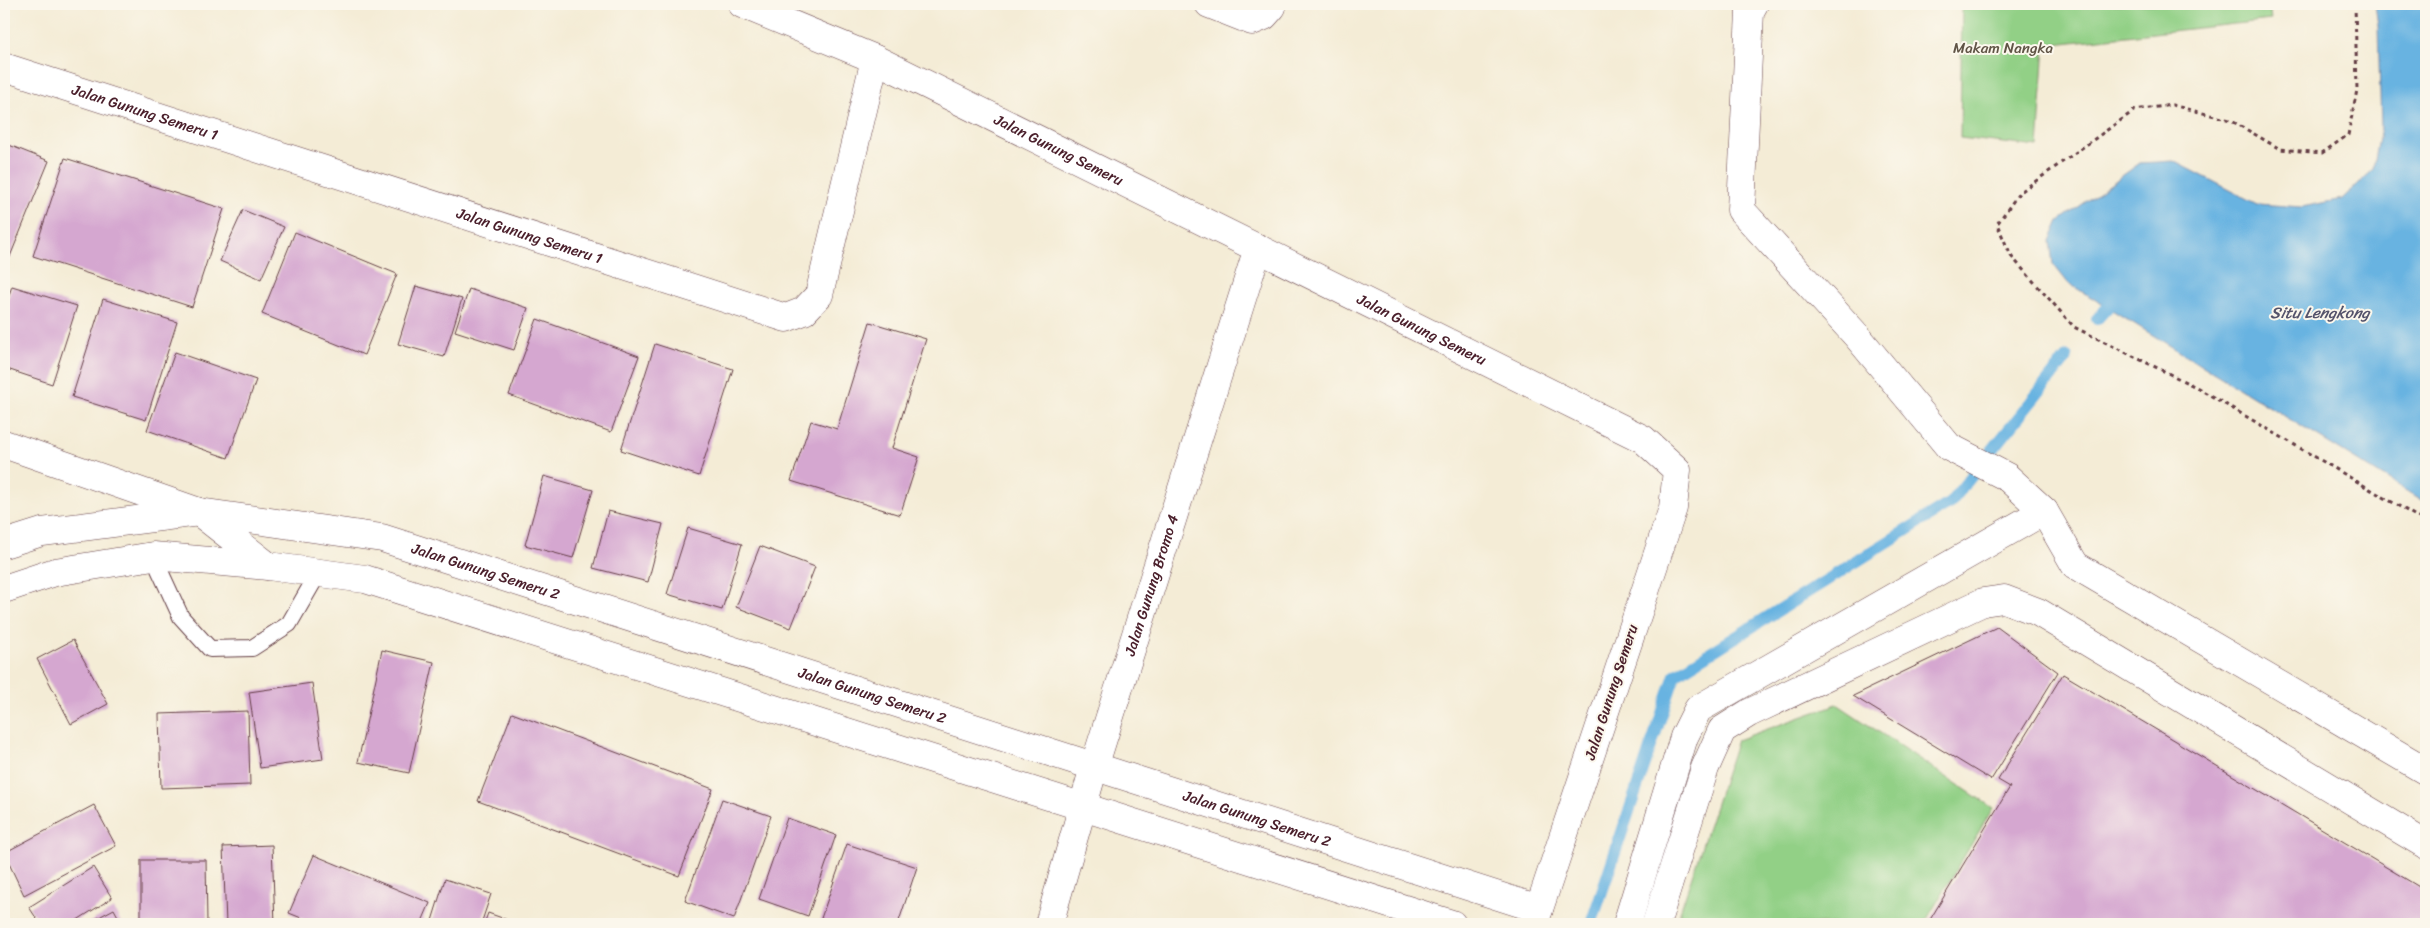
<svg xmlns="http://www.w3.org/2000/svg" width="2430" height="928" font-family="Sriracha,sans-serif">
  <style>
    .green { fill: #92d086; stroke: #6e7858 }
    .water { fill: #68b3e1; stroke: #596986 }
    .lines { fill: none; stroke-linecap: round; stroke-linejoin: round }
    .stream { stroke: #68b3e1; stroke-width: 12 }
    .building { fill: #d5a7d0 }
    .lane-casing { stroke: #643e45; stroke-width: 18 }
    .street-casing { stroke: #643e45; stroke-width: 29 }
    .path { stroke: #643e45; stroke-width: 3; stroke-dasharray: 4 4; stroke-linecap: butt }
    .lane { stroke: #fff; stroke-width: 16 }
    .street { stroke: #fff; stroke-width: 28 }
    .labels { text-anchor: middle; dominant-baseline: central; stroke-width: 4; stroke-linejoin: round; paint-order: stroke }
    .park-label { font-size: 15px; fill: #605446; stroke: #fbf7ec }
    .street-label { font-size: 15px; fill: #4a1f2b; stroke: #fbf7ec }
    .water-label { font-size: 16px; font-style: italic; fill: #54536b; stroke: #fbf7ec }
  </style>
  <rect width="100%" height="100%" fill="#fbf7ec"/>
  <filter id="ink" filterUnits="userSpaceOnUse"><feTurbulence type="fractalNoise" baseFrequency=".02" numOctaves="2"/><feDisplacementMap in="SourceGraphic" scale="10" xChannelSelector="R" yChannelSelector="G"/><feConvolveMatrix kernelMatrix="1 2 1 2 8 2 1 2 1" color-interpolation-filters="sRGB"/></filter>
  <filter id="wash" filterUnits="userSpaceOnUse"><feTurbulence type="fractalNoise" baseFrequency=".0096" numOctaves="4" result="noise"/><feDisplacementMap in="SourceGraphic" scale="20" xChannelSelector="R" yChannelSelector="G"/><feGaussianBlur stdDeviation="1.12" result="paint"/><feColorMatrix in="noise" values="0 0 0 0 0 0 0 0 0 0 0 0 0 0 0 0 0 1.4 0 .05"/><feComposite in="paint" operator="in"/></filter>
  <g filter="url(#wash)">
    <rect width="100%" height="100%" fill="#f4ecd6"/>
    <!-- green -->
    <g class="green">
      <polygon points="1962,4 2269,4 2271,20 2045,45 2038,147 1960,138"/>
      <polygon points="1837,704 1993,808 1924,924 1676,924 1737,740"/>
    </g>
    <!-- water -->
    <polygon class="water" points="2375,4 2426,4 2426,503 2068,283 2053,264 2050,241 2059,221 2140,163 2174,161 2257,204 2302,207 2342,199 2373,170 2381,127 2378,26"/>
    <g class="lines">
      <!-- stream -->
      <g class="stream">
        <polyline points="2097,319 2108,307"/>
        <polyline points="1591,924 1675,675 1950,503 2067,357"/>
      </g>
    </g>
    <g id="blocks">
      <!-- building -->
      <g class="building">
        <polygon points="4,143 49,161 9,259 4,257"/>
        <polygon points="65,158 224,209 192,307 33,256"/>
        <polygon points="243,210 284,227 261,279 220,261"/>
        <polygon points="295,232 397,274 364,355 262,314"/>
        <polygon points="12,286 77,306 52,384 4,368 4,310"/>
        <polygon points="416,286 462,299 444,357 398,344"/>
        <polygon points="469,289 528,308 514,350 455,331"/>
        <polygon points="103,299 177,322 146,420 72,397"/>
        <polygon points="537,319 639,356 611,432 509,395"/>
        <polygon points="870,322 926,339 892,448 919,457 900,515 791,481 811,421 837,429"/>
        <polygon points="655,344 733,369 699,476 621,450"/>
        <polygon points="175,352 256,380 228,458 147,430"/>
        <polygon points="544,476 593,490 573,558 525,545"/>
        <polygon points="608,511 663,524 648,582 593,568"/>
        <polygon points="688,528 742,544 722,610 667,594"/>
        <polygon points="760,546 815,567 791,628 736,607"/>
        <polygon points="1997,627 2058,672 1991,780 1853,696"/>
        <polygon points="73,640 108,704 71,724 37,659"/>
        <polygon points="382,650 434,662 409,773 358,762"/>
        <polygon points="2063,674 2426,891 2426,924 1928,923 2010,787 1998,780"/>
        <polygon points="312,683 323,759 260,768 249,692"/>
        <polygon points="248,711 250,785 161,788 159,714"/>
        <polygon points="512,713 713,789 679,876 478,801"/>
        <polygon points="722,799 771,816 734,919 685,901"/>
        <polygon points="94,805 116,846 24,895 4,853"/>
        <polygon points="787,818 836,835 808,916 759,899"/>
        <polygon points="847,844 917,867 898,924 819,924"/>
        <polygon points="272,845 275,924 226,924 223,847"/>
        <polygon points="314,855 430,903 421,924 316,924 289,913"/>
        <polygon points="141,860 206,860 207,924 141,924"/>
        <polygon points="93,867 112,898 71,924 40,924 29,907"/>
        <polygon points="445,879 491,894 481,924 431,924"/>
        <polygon points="114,909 122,924 86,924"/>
        <polygon points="488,913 519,924 484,924"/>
      </g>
    </g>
  </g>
  <g filter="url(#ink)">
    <use href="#blocks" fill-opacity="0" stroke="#643e45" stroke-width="1"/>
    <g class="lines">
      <defs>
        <polyline id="lane" points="153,556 181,617 210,649 252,648 289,624 319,572"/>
        <g id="street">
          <path id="s1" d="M 742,4 L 875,59 L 1643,439 L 1677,470 L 1673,508 L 1534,924"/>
          <polyline points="1209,4 1252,21 1264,16 1272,7 1272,4"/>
          <polyline points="1754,4 1750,11 1741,210 1856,335 1949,447 2007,477 2044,511 2075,565 2426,771"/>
          <path id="s2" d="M 4,67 L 786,318 L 804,311 L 819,295 L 875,59"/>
          <polyline points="4,444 199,512 268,566"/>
          <path id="s3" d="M 4,544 L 42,532 L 199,512 L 382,538 L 1539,909"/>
          <polyline points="4,589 55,572 153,556 268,566 365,579 1452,924"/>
          <path id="s4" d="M 1049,924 L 1094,767 L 1258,248"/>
          <polyline points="1627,924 1684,737 1698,709 2044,511"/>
          <polyline points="1656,924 1705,768 1722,730 1749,713 1983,602 2004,599 2038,612 2426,845"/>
        </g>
      </defs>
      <!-- lane casing -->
      <use href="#lane" class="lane-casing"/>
      <!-- street casing -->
      <use href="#street" class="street-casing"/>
      <!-- path -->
      <polyline class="path" points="2355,4 2357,90 2348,135 2322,153 2280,149 2230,120 2172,105 2135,110 2019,193 1997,224 2011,256 2074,327 2196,387 2426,522"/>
      <!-- lane -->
      <use href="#lane" class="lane"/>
      <!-- street -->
      <use href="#street" class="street"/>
    </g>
  </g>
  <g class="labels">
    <!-- park labels -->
    <g class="park-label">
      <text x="2003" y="48">Makam Nangka</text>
    </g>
    <!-- street labels -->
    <g class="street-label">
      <text stroke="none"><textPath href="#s2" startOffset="148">Jalan Gunung Semeru 1</textPath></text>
      <text stroke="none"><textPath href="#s1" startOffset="349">Jalan Gunung Semeru</textPath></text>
      <text stroke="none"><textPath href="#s2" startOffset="552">Jalan Gunung Semeru 1</textPath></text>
      <text stroke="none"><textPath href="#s1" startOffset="754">Jalan Gunung Semeru</textPath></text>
      <text stroke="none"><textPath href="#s3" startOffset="492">Jalan Gunung Semeru 2</textPath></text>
      <text stroke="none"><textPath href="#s4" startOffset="354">Jalan Gunung Bromo 4</textPath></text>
      <text transform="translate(1611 692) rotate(-72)">Jalan Gunung Semeru</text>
      <text stroke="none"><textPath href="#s3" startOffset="898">Jalan Gunung Semeru 2</textPath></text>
      <text stroke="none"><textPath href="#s3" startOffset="1302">Jalan Gunung Semeru 2</textPath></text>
    </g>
    <!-- water labels -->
    <g class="water-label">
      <text x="2320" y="312">Situ Lengkong</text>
    </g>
  </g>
  <!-- margin -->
  <rect width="2430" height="928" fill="none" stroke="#fbf7ec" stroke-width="20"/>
</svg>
